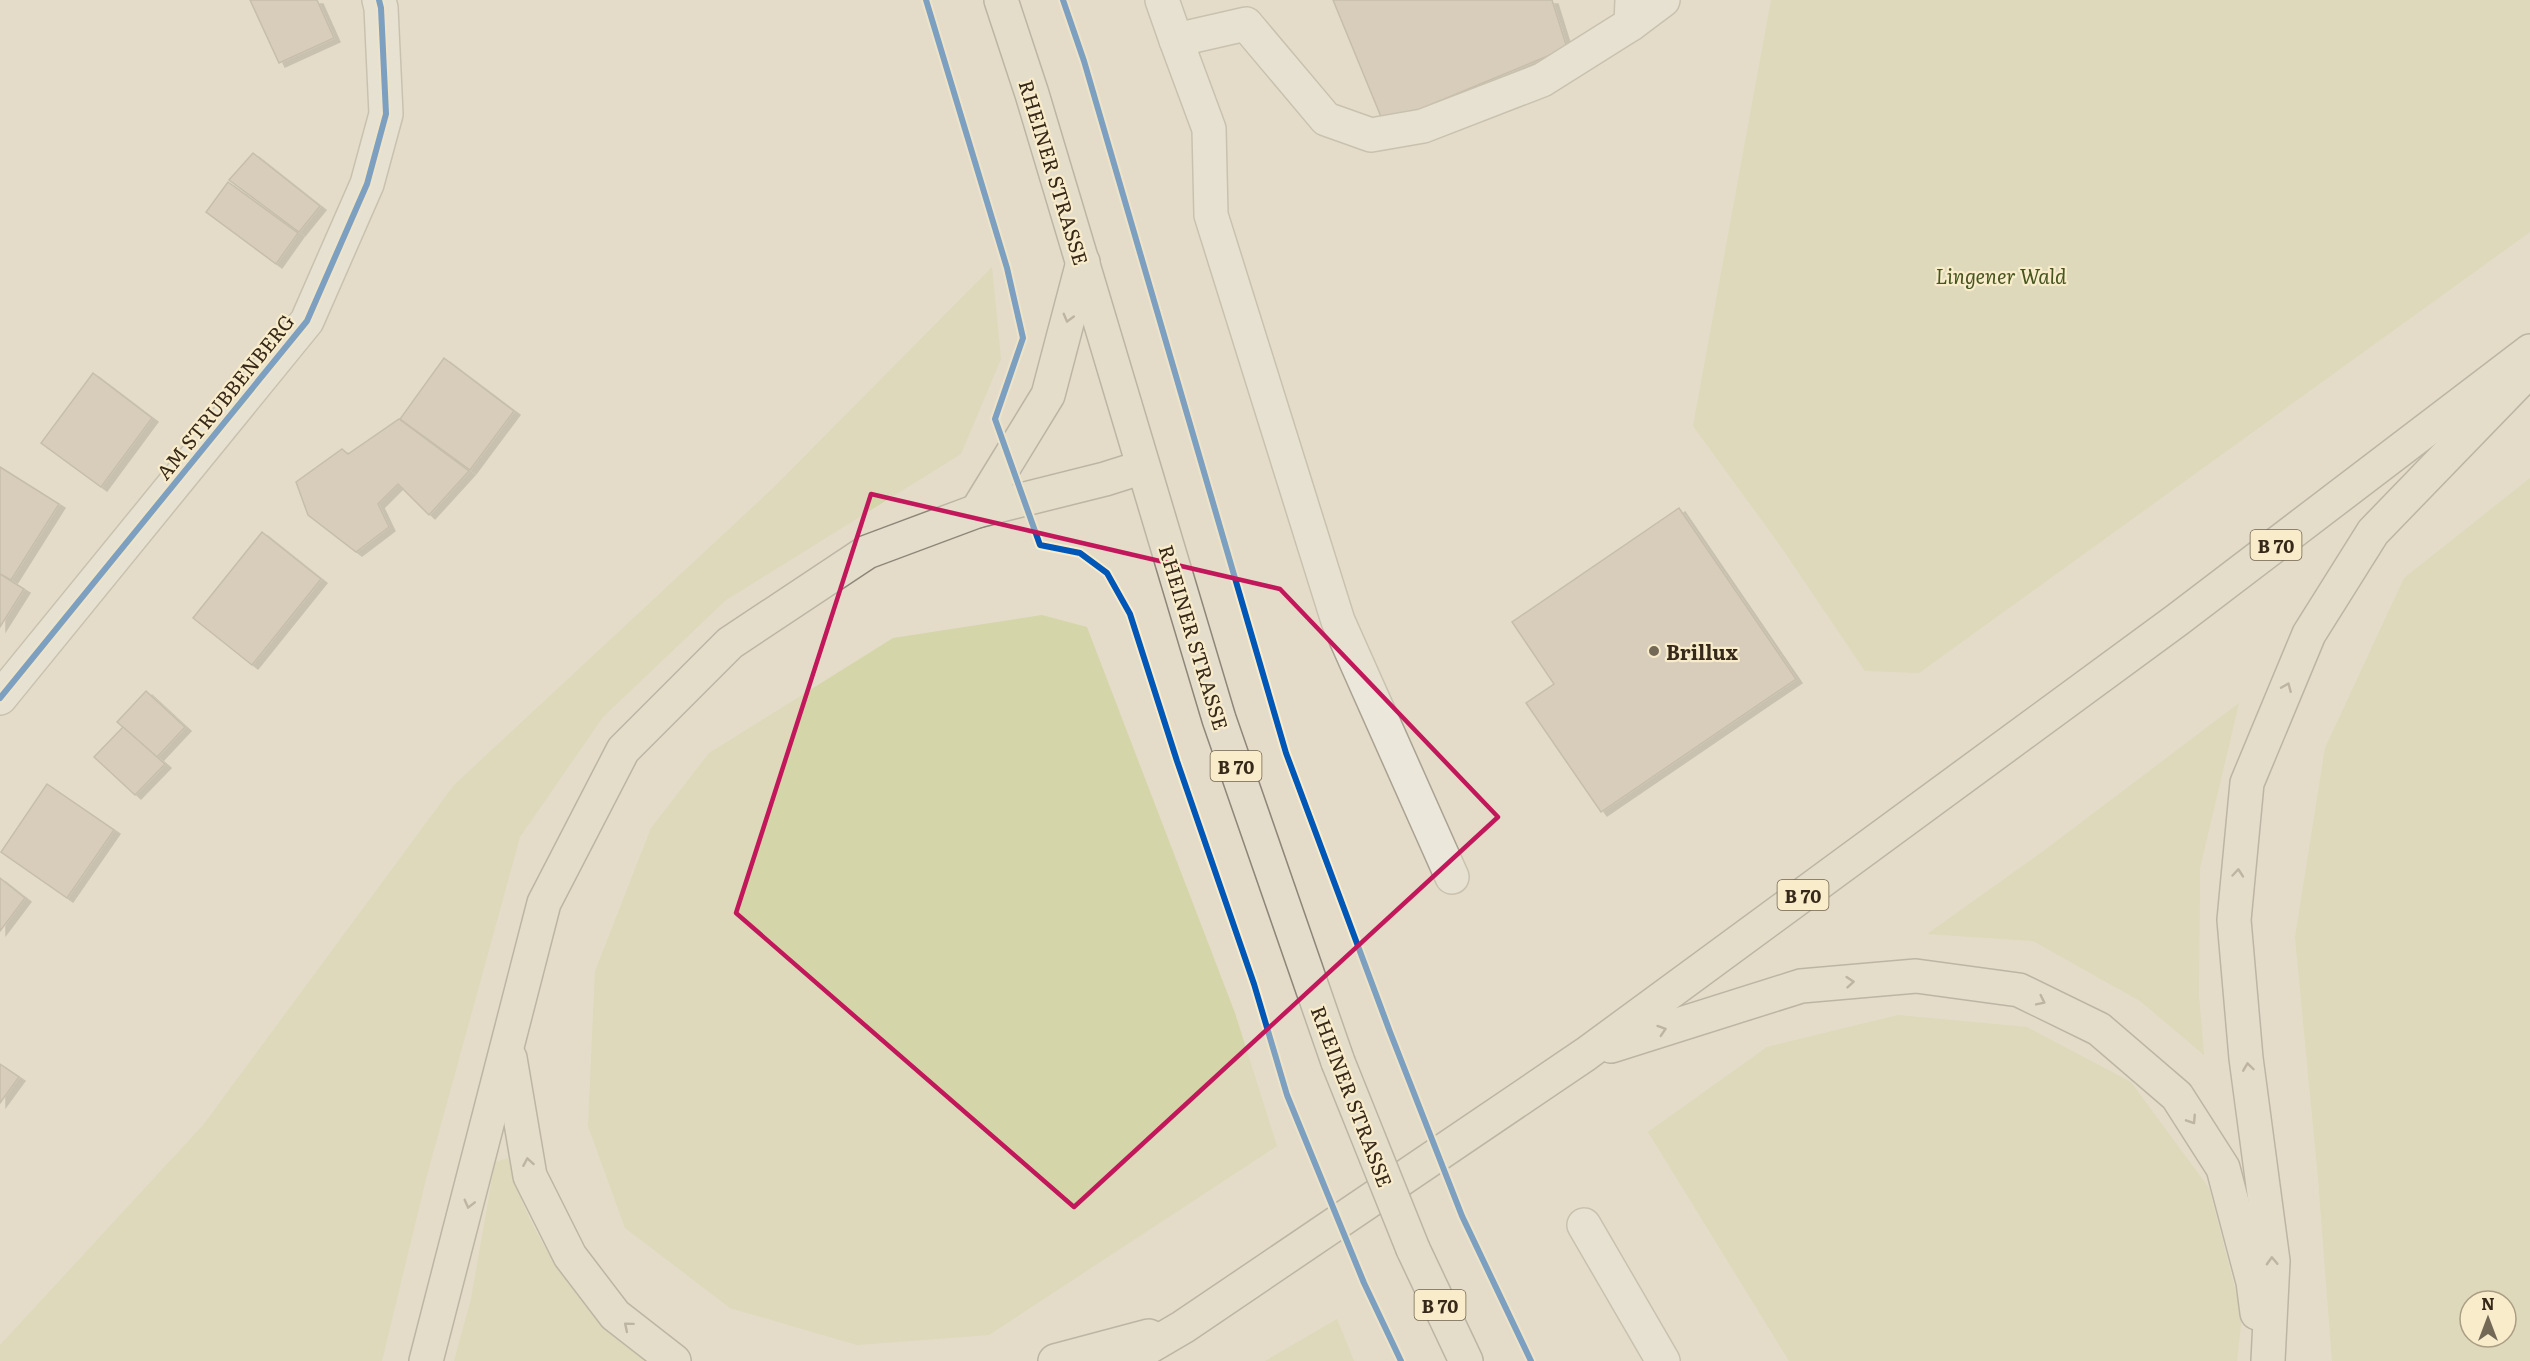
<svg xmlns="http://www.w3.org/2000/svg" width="2530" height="1361" font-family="Literata,serif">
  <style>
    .green { fill: #d4d5a9; fill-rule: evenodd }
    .building { fill: #c8baa9; stroke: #a49788; stroke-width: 1.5; filter: url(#shadow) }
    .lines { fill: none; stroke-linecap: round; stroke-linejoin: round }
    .minor-casing { stroke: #a9a192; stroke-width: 36 }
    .major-casing { stroke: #8e8679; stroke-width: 36 }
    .minor { stroke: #ece7db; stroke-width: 33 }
    .major { stroke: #e4ddcb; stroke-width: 33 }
    .major-bridge-casing { stroke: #8e8679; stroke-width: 36; stroke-linecap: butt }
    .major-bridge { stroke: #e4ddcb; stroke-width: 33 }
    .cycleway-casing { stroke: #f8eccb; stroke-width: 10 }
    .cycleway { stroke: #0057b8; stroke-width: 6 }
    .oneway { stroke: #8e8372 }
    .marked { fill: none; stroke: #c2185b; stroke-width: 4.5; stroke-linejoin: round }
    .poi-dot { fill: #746857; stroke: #f8eccb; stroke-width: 2 }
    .labels { text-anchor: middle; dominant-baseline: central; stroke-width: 4.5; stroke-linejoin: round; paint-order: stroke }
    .shield { fill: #f8eccb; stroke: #71644f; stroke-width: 1.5 }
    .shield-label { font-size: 18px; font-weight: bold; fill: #37291a }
    .street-label { font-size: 20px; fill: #37291a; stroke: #f8eccb }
    .park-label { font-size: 20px; font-style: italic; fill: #47551f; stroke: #f8eccb }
    .poi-label { font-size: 20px; font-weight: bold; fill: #37291a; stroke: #f8eccb; text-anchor: start }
  </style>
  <defs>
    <filter id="shadow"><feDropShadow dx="6" dy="4" stdDeviation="0" flood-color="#0004"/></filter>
  </defs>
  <rect width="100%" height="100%" fill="#e4dcc8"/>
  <!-- green -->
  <g class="green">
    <polygon points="1771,0 2530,0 2530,232 1919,673 1865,671 1779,544 1693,426"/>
    <polygon points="992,267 1001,359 961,454 726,600 603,717 520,837 426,1179 382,1361 0,1361 0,1345 203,1125 454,785 772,489"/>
    <path d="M 2530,478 L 2530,1361 L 2332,1361 L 2318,1178 L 2295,937 L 2325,748 L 2404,578 ZM 2470,1301 L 2506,1301 L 2506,1337 L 2470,1337 Z"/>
    <polygon points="1042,615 1087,627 1235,1013 1277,1146 989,1335 857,1345 730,1308 625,1228 588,1126 595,971 651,828 709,753 893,638"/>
    <polygon points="2239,703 2200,868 2199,996 2204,1055 2140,1001 2033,941 1927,934 2042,852"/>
    <polygon points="1898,1015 2027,1027 2131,1082 2209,1188 2242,1316 2237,1361 1789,1361 1648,1132 1767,1047"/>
    <path d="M 508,1158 C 523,1219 555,1270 597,1316 C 613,1334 626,1350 648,1361 L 454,1361 L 471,1299 L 495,1162 Z"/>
    <polygon points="1337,1319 1354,1361 1265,1361"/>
  </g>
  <!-- building -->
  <g class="building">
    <polygon points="250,0 317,0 334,38 279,63"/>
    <polygon points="1333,0 1552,0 1567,48 1384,124"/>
    <polygon points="253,153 320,206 299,232 229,180"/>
    <polygon points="228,182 298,233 276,264 206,212"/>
    <polygon points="444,358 514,411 470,470 400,419"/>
    <polygon points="93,373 152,418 101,487 41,443"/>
    <polygon points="399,419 469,471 429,515 398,484 378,504 389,527 356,552 308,515 296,482 342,449 348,454"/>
    <polygon points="0,467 59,504 11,580 0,574"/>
    <polygon points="1679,508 1796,679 1601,812 1526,703 1554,684 1512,622"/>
    <polygon points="262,532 321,579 252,665 193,618"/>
    <polygon points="0,574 24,589 0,627"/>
    <polygon points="146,691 185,727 157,757 117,722"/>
    <polygon points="123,727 165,764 135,795 94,757"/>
    <polygon points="47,784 114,830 67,898 1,852"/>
    <polygon points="0,878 25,898 0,931"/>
    <polygon points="0,1064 19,1077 0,1103"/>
  </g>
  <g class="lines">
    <defs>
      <g id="minor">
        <polyline points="1162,0 1176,40 1246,24 1326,119 1371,135 1423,126 1542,80 1631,24 1632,0"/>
        <polyline points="1631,24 1663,0"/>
        <polyline points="1176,40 1209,129 1211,215 1338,621 1452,877"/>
        <polyline points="0,698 307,321 367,184 386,114 381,8 379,0"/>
        <polyline points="1584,1225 1663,1361"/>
      </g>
      <g id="major">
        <polyline points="1001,0 1032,94 1219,719 1338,1062"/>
        <polyline points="977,511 1048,395 1083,262"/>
        <polyline points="1611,1046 1801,986 1916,976 2019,990 2099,1029 2177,1096 2223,1168 2253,1282 2257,1313"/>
        <polyline points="510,1058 530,1176 570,1256 615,1315 674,1361"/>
        <polyline points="1413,1249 1466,1361"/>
        <polyline points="426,1361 544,903 623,750 730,643 867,552 977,511 1105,479 1143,467"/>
        <polyline points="1055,1361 1149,1336"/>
        <polyline points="1125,1361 1183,1327 1586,1054 2177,620 2530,351"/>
        <polyline points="2268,1361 2273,1261 2246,1058 2234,920 2247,783 2309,634 2373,532 2523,377"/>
      </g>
    </defs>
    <!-- minor casing -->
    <use href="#minor" class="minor-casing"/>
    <!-- major casing -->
    <use href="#major" class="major-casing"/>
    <!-- minor -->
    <use href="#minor" class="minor"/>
    <!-- major -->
    <use href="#major" class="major"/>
    <defs>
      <polyline id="major-bridge" points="1338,1062 1413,1249"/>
    </defs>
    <!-- major-bridge casing -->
    <use href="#major-bridge" class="major-bridge-casing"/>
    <!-- major-bridge -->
    <use href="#major-bridge" class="major-bridge"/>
    <defs>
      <g id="cycleway">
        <polyline points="926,0 1007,268 1023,338 995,419 1040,545 1080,553 1107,573 1130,614 1177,761 1254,984 1287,1095 1364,1283 1401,1361"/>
        <polyline points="1063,0 1084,61 1286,753 1390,1032 1462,1216 1531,1361"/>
        <polyline points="0,698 307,321 367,184 386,114 381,8 379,0"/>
      </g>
    </defs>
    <!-- cycleway casing -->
    <use href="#cycleway" class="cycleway-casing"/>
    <!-- cycleway -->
    <use href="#cycleway" class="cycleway"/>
  </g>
  <!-- one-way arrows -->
  <defs><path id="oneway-chevron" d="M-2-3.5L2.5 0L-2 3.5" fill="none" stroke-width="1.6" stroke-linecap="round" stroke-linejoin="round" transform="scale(1.5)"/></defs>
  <g class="oneway">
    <use href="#oneway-chevron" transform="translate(1068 318) rotate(105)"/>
    <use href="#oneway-chevron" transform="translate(2287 687) rotate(-67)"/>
    <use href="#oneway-chevron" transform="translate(2238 873) rotate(-85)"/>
    <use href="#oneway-chevron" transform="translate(1850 982) rotate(-5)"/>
    <use href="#oneway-chevron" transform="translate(2041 1001) rotate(26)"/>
    <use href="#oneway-chevron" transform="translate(1662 1030) rotate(-18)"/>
    <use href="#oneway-chevron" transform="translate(2248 1067) rotate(-98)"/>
    <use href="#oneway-chevron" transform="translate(2192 1120) rotate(57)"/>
    <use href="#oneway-chevron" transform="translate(528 1162) rotate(-100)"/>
    <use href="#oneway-chevron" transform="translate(469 1204) rotate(104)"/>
    <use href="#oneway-chevron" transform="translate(2272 1261) rotate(-92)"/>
    <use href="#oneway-chevron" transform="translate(628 1326) rotate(-140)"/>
  </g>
  <!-- marked area -->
  <path d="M0 0H2530V1361H0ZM 871,494 L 1280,589 L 1498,817 L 1074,1207 L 736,913 Z" fill="#e4dcc8" fill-opacity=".55" fill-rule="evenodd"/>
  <path class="marked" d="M 871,494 L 1280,589 L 1498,817 L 1074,1207 L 736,913 Z"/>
  <!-- markers -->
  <circle class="poi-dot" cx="1654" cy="651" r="6"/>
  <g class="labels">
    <!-- shield labels -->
    <g class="shield">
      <rect x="2250.5" y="530" width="51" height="30" rx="4.5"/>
      <rect x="1210.5" y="751" width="51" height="30" rx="4.5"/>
      <rect x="1777.5" y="880" width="51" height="30" rx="4.5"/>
      <rect x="1414.5" y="1290" width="51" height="30" rx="4.5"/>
    </g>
    <g class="shield-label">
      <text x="2276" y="545">B 70</text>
      <text x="1236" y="766">B 70</text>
      <text x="1803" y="895">B 70</text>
      <text x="1440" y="1305">B 70</text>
    </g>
    <!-- street labels -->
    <g class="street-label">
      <text transform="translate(1055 172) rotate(73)">RHEINER STRASSE</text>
      <text transform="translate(224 396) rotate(-51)">AM STRUBBENBERG</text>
      <text transform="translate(1195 637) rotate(73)">RHEINER STRASSE</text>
      <text transform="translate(1353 1096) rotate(69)">RHEINER STRASSE</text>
    </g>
    <!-- park labels -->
    <g class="park-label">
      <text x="2001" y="275">Lingener Wald</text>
    </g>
    <!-- poi labels -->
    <g class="poi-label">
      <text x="1666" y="651">Brillux</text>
    </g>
  </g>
  <!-- north arrow -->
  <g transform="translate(2488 1319)"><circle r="28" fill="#f8eccb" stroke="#ab9e84" stroke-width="1.5"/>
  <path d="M0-4.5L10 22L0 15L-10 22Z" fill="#746857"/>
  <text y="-9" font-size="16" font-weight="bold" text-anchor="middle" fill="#37291a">N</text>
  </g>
</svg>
